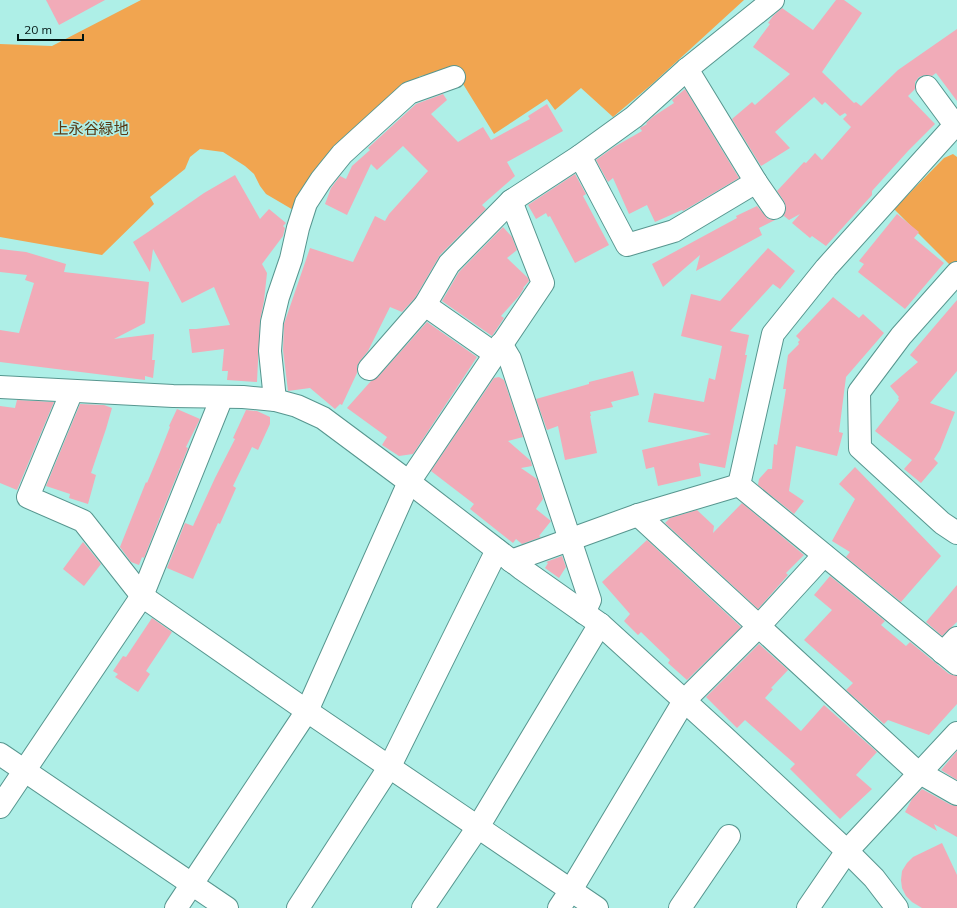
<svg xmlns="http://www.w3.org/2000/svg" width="957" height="908" font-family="Mulish,'Noto Sans JP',sans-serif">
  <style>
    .green { fill: #f1a550 }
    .building { fill: #f1abb8 }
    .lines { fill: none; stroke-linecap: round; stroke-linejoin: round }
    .minor-casing { stroke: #57968f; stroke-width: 24 }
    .minor { stroke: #fff; stroke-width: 22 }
    .labels { text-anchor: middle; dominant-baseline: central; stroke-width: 3.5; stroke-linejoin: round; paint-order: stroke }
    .park-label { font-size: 15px; fill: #583813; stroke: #aeefe7 }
  </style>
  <rect width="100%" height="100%" fill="#aeefe7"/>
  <!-- green -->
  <g class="green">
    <polygon points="141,0 744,0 651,85 613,117 581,88 555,110 547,99 494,134 455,71 420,76 359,129 295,211 266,194 260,186 254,174 245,166 223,152 200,149 190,157 185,169 150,197 154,204 102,255 0,237 0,44 52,46"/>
    <polygon points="953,154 957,157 957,264 953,268 894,209 944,158"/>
  </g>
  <!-- building -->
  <g class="building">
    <polygon points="46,0 105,0 59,25"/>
    <polygon points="836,0 844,0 862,13 822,72 854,103 856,102 861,106 898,70 957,29 957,101 936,73 932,76 925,75 919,77 915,82 915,89 908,96 935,124 908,151 872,191 872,195 826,246 812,236 810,238 792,223 800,214 789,220 784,216 783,217 785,213 786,207 784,201 777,191 804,162 806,163 815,153 822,160 851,127 843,119 847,115 845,113 840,116 825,102 822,105 814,97 775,132 790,148 761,166 732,119 752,102 755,105 790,74 753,47 770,24 768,23 773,16 782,8 813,30"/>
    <polygon points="685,89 739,178 683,211 682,210 655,222 647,205 629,214 613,178 608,182 596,160 614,147 642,131 640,128 647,124 646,123 654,116 674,103 672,100"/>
    <polygon points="443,94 447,100 431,114 458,142 483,127 491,140 530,119 528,116 547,104 563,131 507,162 515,176 482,205 486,209 440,255 415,298 402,312 390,307 368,351 360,361 357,366 357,373 342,405 340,404 335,409 310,388 288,391 283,350 284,324 310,248 353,262 375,216 385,221 389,214 428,171 403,146 377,170 371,164 347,215 325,204 331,188 340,176 346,179 352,166 370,150 368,148 416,104"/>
    <polygon points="575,174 586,194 583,196 609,245 575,263 550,216 548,217 546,213 536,219 528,205"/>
    <polygon points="235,175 260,219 269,209 286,223 283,226 285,228 283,236 262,264 267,273 264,301 260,321 257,382 227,380 228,371 222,371 224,349 192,353 189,329 196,329 230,325 214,287 182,303 153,249 150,272 133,242 148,232 204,193"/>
    <polygon points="757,206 768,219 775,220 759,228 762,235 696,271 700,255 663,287 652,264 737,218 736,216"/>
    <polygon points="897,214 919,232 914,238 944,263 905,309 858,272 864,264 859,261"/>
    <polygon points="503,227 512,237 517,250 507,258 528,278 529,281 523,288 524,288 519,296 501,316 504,318 492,336 442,301 459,272"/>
    <polygon points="768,248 795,271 780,289 773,284 730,331 749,335 745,355 747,355 725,468 699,463 701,476 658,486 654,467 646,469 642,450 711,434 648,422 654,393 704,402 709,378 715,380 722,346 681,336 691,294 720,301"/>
    <polygon points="0,249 26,252 66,264 64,272 149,282 145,323 114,339 154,334 152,360 155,360 153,378 145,376 145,380 0,362 0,330 19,333 34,283 25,280 27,275 0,272"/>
    <polygon points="833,297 859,318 863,314 884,333 846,377 839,432 843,433 837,456 796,446 789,491 804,501 794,514 758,485 759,479 768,469 772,469 774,444 777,445 786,389 783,389 788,355 799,344 798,342 800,340 796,336"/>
    <polygon points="957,300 957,371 930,403 955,412 940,450 934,459 938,463 921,483 904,469 912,460 875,431 899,400 898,398 899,397 890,386 918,362 910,355"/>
    <polygon points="427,322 477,357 413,454 399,456 382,445 387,437 347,408 371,381 378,377"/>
    <polygon points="633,371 639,395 611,402 613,407 590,412 591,416 590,416 597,453 565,460 558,426 547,430 536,399 589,384 589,382"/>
    <polygon points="499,377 504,380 523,437 508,441 531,461 532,466 521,468 537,479 543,499 536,509 551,521 539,536 541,537 522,544 516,539 513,543 470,509 474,504 431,471 494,378"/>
    <polygon points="17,400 54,402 17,490 0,483 0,406 15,408"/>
    <polygon points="80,404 104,405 112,408 106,429 91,473 96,475 88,504 69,498 70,494 46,486"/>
    <polygon points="177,409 200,419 186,447 188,448 162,512 144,558 142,557 139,565 131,562 120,547 146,482 147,483 158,457 170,427 169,426"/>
    <polygon points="246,410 257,411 270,417 270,424 258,450 252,447 233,486 236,488 220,524 218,523 193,579 167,568 185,523 193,526 215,478 235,439 233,438"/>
    <polygon points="855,467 941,556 901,602 846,557 850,552 832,541 855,499 839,484"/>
    <polygon points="742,503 804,555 786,573 788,575 758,609 665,523 670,518 697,510 714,526 713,533"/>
    <polygon points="647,540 741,627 687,680 668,663 670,660 641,632 638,635 624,621 630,614 602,582"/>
    <polygon points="83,542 101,564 84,586 63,569"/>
    <polygon points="562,556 566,567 559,578 545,568 548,563 546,562"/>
    <polygon points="830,576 885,621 881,625 906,646 910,642 949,674 957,676 957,704 929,735 888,720 884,724 846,690 853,683 804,640 832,610 814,595"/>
    <polygon points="957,585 957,622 942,636 926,622"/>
    <polygon points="152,618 172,632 146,671 150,674 138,692 115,677 118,674 113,671 123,656 126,657"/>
    <polygon points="759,644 788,670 771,688 773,689 765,698 801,731 824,705 877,752 856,775 872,789 840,819 790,769 795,764 745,720 737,728 706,697"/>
    <polygon points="957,751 957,780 941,770"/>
    <polygon points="922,789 951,805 957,806 957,837 934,824 937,831 905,812 912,799"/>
    <polygon points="942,843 957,875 957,908 922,908 912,902 906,896 902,888 901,880 902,871 907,863 913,857"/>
  </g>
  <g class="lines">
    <defs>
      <g id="minor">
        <polyline points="687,69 756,182 774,208"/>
        <polyline points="927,87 955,125"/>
        <polyline points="957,128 955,125 826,268 773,334 739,485 957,664"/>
        <polyline points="580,156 627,245 674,231 756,182"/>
        <polyline points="957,273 901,336 859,392 860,448 942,523 957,533"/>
        <polyline points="425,305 495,354"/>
        <polyline points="501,344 510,359 590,600 584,613"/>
        <polyline points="369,369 425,305 449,264 511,201 580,156 634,117 687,69 773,0"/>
        <polyline points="0,387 173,396 243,397 275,400 297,406 323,418 409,482 522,569 600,624 722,735 847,851 874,878 897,908"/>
        <polyline points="72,391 28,497 83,521 142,596 307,711 597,908"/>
        <polyline points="275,400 270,351 272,322 278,297 291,259 298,228 306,203 321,180 342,154 409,93 454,77"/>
        <polyline points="638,515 915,770 957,794"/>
        <polyline points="511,561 638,515 739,485"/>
        <polyline points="943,653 957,638"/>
        <polyline points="0,754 227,908"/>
        <polyline points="0,807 142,596 222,397"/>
        <polyline points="176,908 307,711 409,482 543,283 511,201"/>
        <polyline points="298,908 390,766 497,550"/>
        <polyline points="423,908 478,827 600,624"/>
        <polyline points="559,908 571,890 684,701 759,626 824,555"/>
        <polyline points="680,908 729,836"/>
        <polyline points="808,908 847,851 957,733"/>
      </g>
    </defs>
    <!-- minor casing -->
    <use href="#minor" class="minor-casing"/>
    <!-- minor -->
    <use href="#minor" class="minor"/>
  </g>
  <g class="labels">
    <!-- park labels -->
    <g class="park-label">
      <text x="91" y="128">上永谷緑地</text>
    </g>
  </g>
  <!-- scale -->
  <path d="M18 34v6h65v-6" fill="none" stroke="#001513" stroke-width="2"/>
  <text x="24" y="34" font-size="12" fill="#001513" stroke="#aeefe7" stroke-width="3" paint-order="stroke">20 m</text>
</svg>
